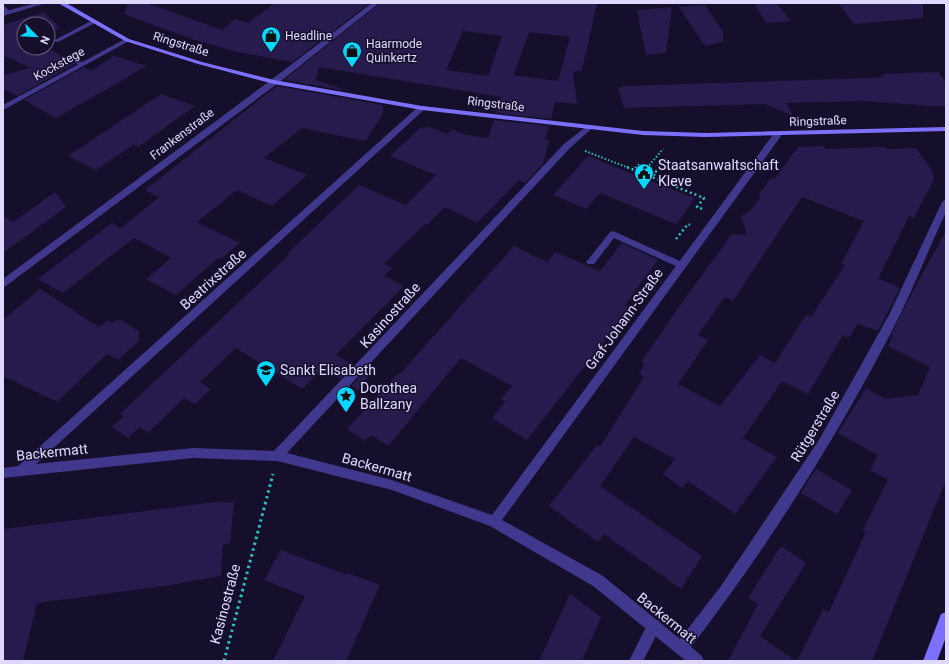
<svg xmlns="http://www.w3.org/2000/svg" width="949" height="664" font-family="Roboto,sans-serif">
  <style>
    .building { fill: #271a4d; fill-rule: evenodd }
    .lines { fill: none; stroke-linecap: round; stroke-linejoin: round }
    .path-far2 { stroke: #29c3c2; stroke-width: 2; stroke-dasharray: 1.5 2; stroke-linecap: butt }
    .path-far1 { stroke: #29c3c2; stroke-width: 2.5; stroke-dasharray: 2 3; stroke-linecap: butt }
    .path { stroke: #29c3c2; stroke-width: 3; stroke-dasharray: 2.5 3.5; stroke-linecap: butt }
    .lane { fill: #40388c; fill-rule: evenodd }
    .street { fill: #40388c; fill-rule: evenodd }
    .secondary { fill: #7c70ff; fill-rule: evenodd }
    .labels { text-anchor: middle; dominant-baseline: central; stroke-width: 3; stroke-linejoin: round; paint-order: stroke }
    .far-poi-label { font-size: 12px; fill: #e0d9ff; stroke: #160f2b; text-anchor: start }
    .far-street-label { font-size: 12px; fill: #e0d9ff; stroke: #160f2b }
    .poi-label { font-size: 14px; fill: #e0d9ff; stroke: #160f2b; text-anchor: start }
    .street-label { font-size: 14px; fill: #e0d9ff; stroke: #160f2b }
  </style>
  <rect width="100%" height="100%" fill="#160f2b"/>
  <!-- building -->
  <g class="building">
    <polygon points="128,3 147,3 222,30 235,19 248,23 275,3 370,3 292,62 237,52 189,38 124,14"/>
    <path d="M 380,3 L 597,3 L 582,70 L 573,72 L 577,104 L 555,102 L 551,119 L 496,113 L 501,97 L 319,67 L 316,80 L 348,91 L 284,80 ZM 463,31 L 502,36 L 488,76 L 446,70 ZM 529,32 L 570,37 L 558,81 L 514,75 Z"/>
    <polygon points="754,3 776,3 791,21 766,23"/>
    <polygon points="838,3 923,3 923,18 854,24"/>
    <polygon points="705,5 723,32 723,42 705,46 679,7"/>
    <polygon points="672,7 666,53 646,55 637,10"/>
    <polygon points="44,12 60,28 48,33 48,24 24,24 24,48 47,48 75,64 17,96 3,88 3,75 30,68 3,55 3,25"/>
    <polygon points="114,56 147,66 56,118 24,100 84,67 91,71"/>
    <polygon points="938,72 946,82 946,106 925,106 923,105 873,102 868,101 786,103 793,116 765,104 624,108 618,88 625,86 868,78 884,77 882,74"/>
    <polygon points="277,86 383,105 383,114 365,141 302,128 264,158 307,175 272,206 237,190 197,222 240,243 221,259 218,258 176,295 146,279 171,258 134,238 63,293 38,279 112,223 121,228 159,197 145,190"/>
    <polygon points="161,94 195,106 138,147 133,145 96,170 68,156"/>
    <polygon points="494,120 549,126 545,139 549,140 543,164 525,183 519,180 477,223 445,207 427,225 425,224 384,264 392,268 384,276 404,286 336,355 353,365 340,379 322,369 302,389 236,348 200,382 211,389 195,404 184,398 148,433 140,427 128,438 112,427 124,416 120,414 290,254 288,253 359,185 406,205 436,175 390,156 420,128 429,127 448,134 452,129 466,135 488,138"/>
    <path d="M 824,146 L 825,149 L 885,147 L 887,149 L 916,148 L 934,174 L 934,179 L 914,218 L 909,216 L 878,278 L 900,288 L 878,331 L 857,324 L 849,338 L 843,335 L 808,394 L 782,381 L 743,438 L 777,457 L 735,514 L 688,481 L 682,488 L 663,474 L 675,459 L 634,437 L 600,486 L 702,556 L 681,589 L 604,534 L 598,542 L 549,506 L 597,445 L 600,447 L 644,377 L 639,374 L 645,364 L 641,362 L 681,304 L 732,234 L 747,235 L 741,216 L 748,213 L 761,197 L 759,194 L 771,178 L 774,179 L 798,147 ZM 802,197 L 864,221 L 841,264 L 845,265 L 811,317 L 806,315 L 775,363 L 760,355 L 720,406 L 678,384 L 708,340 L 698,335 L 725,297 L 733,301 Z"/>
    <polygon points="588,156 640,177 695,198 676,224 600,193 586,209 553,195"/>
    <polygon points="55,192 66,207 3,253 3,216 13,222"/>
    <polygon points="946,231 946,480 872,661 797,661 823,609 829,612 866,532 863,530 888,480 870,470 878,455 838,433 866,388 886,399 918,395 930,367 888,346 893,335 891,335 912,293"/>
    <polygon points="622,243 658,260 625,305 630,308 527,440 492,418 505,402 501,399 512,386 461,358 388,446 371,435 365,441 347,429 398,373 400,374 514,246 547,262 555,252 600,271"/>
    <polygon points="40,289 99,327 108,320 113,323 119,319 139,331 139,341 118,360 107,354 57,402 3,376 3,320"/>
    <polygon points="364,372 369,375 360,391 351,386"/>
    <polygon points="816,469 852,490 837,514 801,493"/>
    <polygon points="224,501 223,503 234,502 230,544 223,544 221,576 164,586 37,603 23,661 3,661 3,529"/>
    <polygon points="781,546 806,563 760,636 796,661 728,661 758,604 748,598"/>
    <polygon points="281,550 347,575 348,573 380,585 346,661 273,661 305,596 264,580"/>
    <polygon points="570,594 601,617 582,661 539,661"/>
  </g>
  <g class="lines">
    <!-- path-far2 -->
    <g class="path-far2">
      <polyline points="585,151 629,168"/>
      <polyline points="636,168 639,164 648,168"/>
      <polyline points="647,168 663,149"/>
    </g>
    <!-- path-far1 -->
    <g class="path-far1">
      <polyline points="627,167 634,170 636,167"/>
      <polyline points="646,167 657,172 652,177 704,198 697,207 703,209"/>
      <polyline points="641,176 648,167"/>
      <polyline points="676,239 688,224 690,225"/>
    </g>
    <!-- path -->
    <polyline class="path" points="224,661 273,474"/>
    <!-- lane -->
    <g class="lane">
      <polygon points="3,5 10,12 10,14 6,14 3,11"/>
      <polygon points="93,20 96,22 95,23 58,42 53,41"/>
      <polygon points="77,52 82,53 75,58 83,63 83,65 79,65 67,58"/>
      <polygon points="613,231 684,263 686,265 681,268 678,267 614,238 594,264 588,264 586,262 588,260 610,232"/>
      <polygon points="654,619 659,621 661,626 643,661 629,661 649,621"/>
    </g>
    <!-- street -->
    <g class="street">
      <polygon points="36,3 46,3 3,16 3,12"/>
      <polygon points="372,3 379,3 277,84 3,288 3,279 271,80"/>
      <polygon points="127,38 129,39 129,41 3,110 3,105"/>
      <path d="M 419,106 L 425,106 L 426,108 L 36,464 L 193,448 L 274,451 L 564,144 L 587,126 L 591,128 L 590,130 L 570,148 L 287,453 L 392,480 L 492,515 L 775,132 L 781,132 L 781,136 L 502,520 L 603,576 L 680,639 L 721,586 L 819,440 L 889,315 L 942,202 L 946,199 L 946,212 C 930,246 916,282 899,317 C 840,433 770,544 691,647 L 702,656 L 704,661 L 686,661 L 593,586 L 490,526 L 392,490 L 277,461 L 193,458 L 3,478 L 3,468 L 18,466 Z"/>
    </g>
    <!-- secondary -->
    <g class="secondary">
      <polygon points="58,3 66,3 129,39 202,62 274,80 422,106 643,131 706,133 946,127 946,131 706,137 643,135 422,110 274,84 198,64 125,41"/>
      <polygon points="946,612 946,637 937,661 923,661 941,614"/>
    </g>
  </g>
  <!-- icons -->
  <defs>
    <symbol id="shop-pin" viewBox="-11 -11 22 30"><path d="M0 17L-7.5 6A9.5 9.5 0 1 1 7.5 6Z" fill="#05d8ff" stroke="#160f2b"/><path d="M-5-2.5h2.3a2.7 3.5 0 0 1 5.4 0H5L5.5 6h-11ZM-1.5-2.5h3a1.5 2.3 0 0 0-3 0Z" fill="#111"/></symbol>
    <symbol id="civic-pin" viewBox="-11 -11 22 30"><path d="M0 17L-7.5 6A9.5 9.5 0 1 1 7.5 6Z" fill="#05d8ff" stroke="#160f2b"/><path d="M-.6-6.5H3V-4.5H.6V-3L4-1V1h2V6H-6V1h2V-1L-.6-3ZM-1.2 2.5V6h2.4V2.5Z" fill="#111"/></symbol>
    <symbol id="school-pin" viewBox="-11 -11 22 30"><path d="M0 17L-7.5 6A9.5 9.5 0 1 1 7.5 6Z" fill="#05d8ff" stroke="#160f2b"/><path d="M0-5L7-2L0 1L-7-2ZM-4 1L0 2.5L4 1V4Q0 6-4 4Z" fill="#111"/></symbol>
    <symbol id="sight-pin" viewBox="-11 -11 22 30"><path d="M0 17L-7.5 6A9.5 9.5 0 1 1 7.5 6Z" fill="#05d8ff" stroke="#160f2b"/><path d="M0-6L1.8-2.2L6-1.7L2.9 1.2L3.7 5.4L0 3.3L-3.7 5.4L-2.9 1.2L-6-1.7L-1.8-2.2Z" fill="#111"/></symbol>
  </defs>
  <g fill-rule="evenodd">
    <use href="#shop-pin" x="260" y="25" width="22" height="30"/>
    <use href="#shop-pin" x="341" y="40" width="22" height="30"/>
    <use href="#civic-pin" x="633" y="162" width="22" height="30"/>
    <use href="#school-pin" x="255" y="359" width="22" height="30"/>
    <use href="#sight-pin" x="335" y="385" width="22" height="30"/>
  </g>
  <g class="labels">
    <!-- far-poi labels -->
    <g class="far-poi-label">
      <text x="285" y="36">Headline</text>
      <text x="366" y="44">Haarmode<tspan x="366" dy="14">Quinkertz</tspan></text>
    </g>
    <!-- far-street labels -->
    <g class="far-street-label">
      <text transform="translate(181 44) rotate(17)">Ringstraße</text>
      <text transform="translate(59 64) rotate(-29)">Kockstege</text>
      <text transform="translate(496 104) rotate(7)">Ringstraße</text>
      <text transform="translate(818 121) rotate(-2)">Ringstraße</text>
      <text transform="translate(182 134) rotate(-37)">Frankenstraße</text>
    </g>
    <!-- poi labels -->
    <g class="poi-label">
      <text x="658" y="165">Staatsanwaltschaft<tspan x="658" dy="16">Kleve</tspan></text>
      <text x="280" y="370">Sankt Elisabeth</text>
      <text x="360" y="388">Dorothea<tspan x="360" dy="16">Ballzany</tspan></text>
    </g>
    <!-- street labels -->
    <g class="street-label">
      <text transform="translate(213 279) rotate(-42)">Beatrixstraße</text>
      <text transform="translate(390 315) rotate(-48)">Kasinostraße</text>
      <text transform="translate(624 319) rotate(-54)">Graf-Johann-Straße</text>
      <text transform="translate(815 426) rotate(-59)">Rütgerstraße</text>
      <text transform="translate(52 452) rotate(-6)">Backermatt</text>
      <text transform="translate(377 467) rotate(16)">Backermatt</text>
      <text transform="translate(225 604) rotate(-75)">Kasinostraße</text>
      <text transform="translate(667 618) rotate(39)">Backermatt</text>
    </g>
  </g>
  <!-- border -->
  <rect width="949" height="664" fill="none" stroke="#e0d9ff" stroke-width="8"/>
  <!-- north arrow -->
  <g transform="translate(36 36) rotate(114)"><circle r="19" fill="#160f2b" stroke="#676080"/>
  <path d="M0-3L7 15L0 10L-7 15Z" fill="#05d8ff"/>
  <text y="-6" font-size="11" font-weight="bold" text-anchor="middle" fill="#e0d9ff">N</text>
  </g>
</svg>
